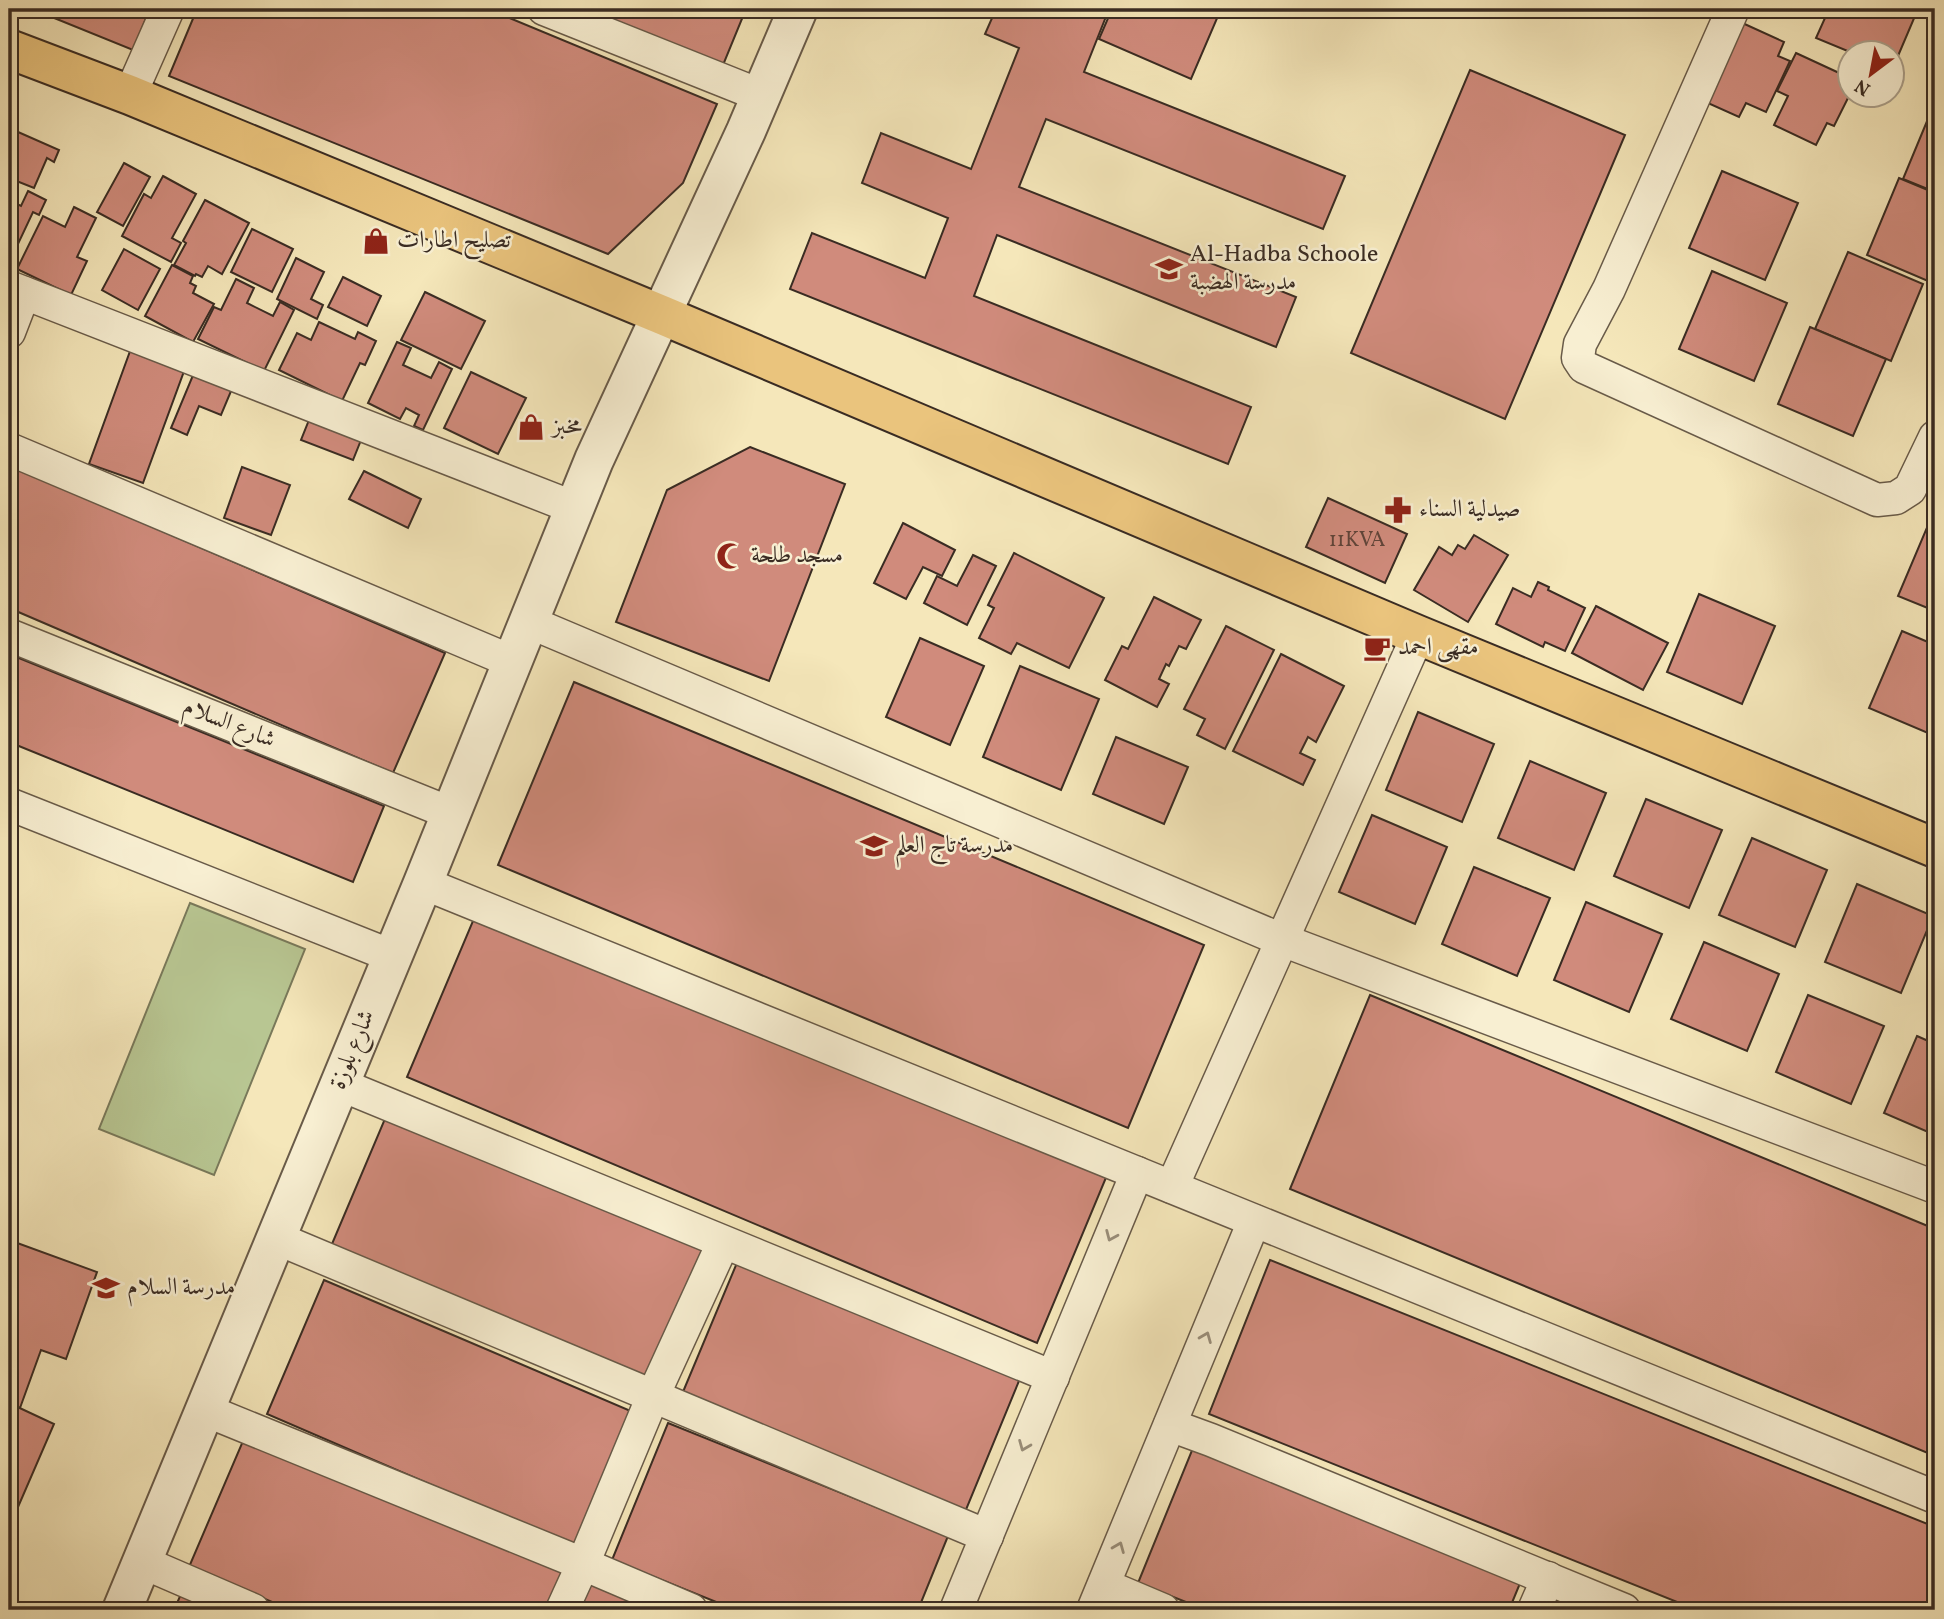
<svg xmlns="http://www.w3.org/2000/svg" width="1944" height="1619" font-family="Vollkorn,Amiri,serif">
  <style>
    .green { fill: #b8c692; stroke: #79795a; stroke-width: 2 }
    .building { fill: #d08b7c; stroke: #3a2c23; stroke-width: 2 }
    .lines { fill: none; stroke-linecap: round; stroke-linejoin: round }
    .minor-casing { stroke: #695b49; stroke-width: 35 }
    .tertiary-casing { stroke: #695b49; stroke-width: 42 }
    .primary-casing { stroke: #3a2c23; stroke-width: 42 }
    .minor { stroke: #f8efd2; stroke-width: 32 }
    .tertiary { stroke: #f8efd2; stroke-width: 38 }
    .primary { stroke: #eac47d; stroke-width: 38 }
    .oneway { stroke: #998e7a }
    .labels { text-anchor: middle; dominant-baseline: central; stroke-width: 5; stroke-linejoin: round; paint-order: stroke }
    .number-label { font-size: 21px; fill: #604439 }
    .poi-label { font-size: 24px; fill: #3a2c23; stroke: #f8efd2; text-anchor: start }
    .street-label { font-size: 24px; fill: #3a2c23; stroke: #f8efd2 }
  </style>
  <rect width="100%" height="100%" fill="#f5e7ba"/>
  <filter id="stains"><feTurbulence type="fractalNoise" baseFrequency=".00286" numOctaves="4"/><feColorMatrix values="0 0 0 0 .2 0 0 0 0 .09 0 0 0 0 .02 0 0 0 .5 -.17"/></filter>
  <radialGradient id="worn" r=".72"><stop offset=".6" stop-color="#630" stop-opacity="0"/><stop offset="1" stop-color="#630" stop-opacity=".3"/></radialGradient>
  <!-- green -->
  <polygon class="green" points="190,903 305,949 214,1175 99,1129"/>
  <!-- building -->
  <g class="building">
    <polygon points="32,9 150,9 133,50"/>
    <polygon points="197,9 488,9 717,104 683,183 608,254 169,76"/>
    <polygon points="570,9 746,9 721,70"/>
    <polygon points="996,9 1109,9 1084,72 1345,176 1323,229 1046,119 1019,187 1296,297 1276,347 997,235 974,296 1251,407 1228,464 790,289 812,233 925,278 948,218 862,183 881,133 971,169 1019,48 985,34"/>
    <polygon points="1112,9 1221,9 1191,79 1099,39"/>
    <polygon points="1829,9 1918,9 1892,70 1892,52 1850,52 1816,38"/>
    <polygon points="1727,16 1784,42 1778,56 1790,61 1766,112 1746,103 1739,117 1690,95"/>
    <polygon points="1796,53 1850,78 1850,94 1834,126 1827,123 1816,145 1774,125 1788,96 1777,91"/>
    <polygon points="1470,70 1625,135 1505,419 1351,353"/>
    <polygon points="1935,102 1935,192 1903,179"/>
    <polygon points="9,128 59,150 54,162 47,158 34,188 9,178"/>
    <polygon points="124,163 150,177 123,226 97,212"/>
    <polygon points="1722,171 1798,203 1765,280 1689,248"/>
    <polygon points="163,176 196,194 172,238 181,243 171,262 122,236 144,194 151,198"/>
    <polygon points="1899,178 1935,193 1935,284 1867,255"/>
    <polygon points="28,191 46,200 39,215 33,212 9,263 9,200 21,206"/>
    <polygon points="205,200 249,223 222,274 208,266 202,277 196,274 195,276 174,265 186,243 183,241"/>
    <polygon points="74,207 96,218 77,257 87,261 71,295 17,269 43,216 65,227"/>
    <polygon points="252,229 293,249 272,292 231,272"/>
    <polygon points="124,249 160,269 138,310 102,290"/>
    <polygon points="1848,252 1923,284 1891,361 1815,329"/>
    <polygon points="296,258 324,272 311,299 323,305 317,319 277,299"/>
    <polygon points="172,265 193,276 190,283 196,286 193,293 214,304 193,342 145,316"/>
    <polygon points="1712,271 1787,303 1754,381 1679,349"/>
    <polygon points="343,277 381,296 367,326 328,307"/>
    <polygon points="236,279 254,288 247,303 273,316 280,302 294,310 264,371 198,339 214,307 221,310"/>
    <polygon points="425,292 485,321 461,369 401,340"/>
    <polygon points="319,322 355,339 358,332 376,341 365,365 360,363 342,401 279,370 297,333 311,340"/>
    <polygon points="1810,327 1886,359 1853,436 1778,404"/>
    <polygon points="397,342 411,348 403,365 431,378 439,362 452,369 423,430 414,426 419,415 406,408 400,419 368,403"/>
    <polygon points="133,343 187,363 143,483 89,464"/>
    <polygon points="196,368 234,384 221,415 199,406 187,435 171,428"/>
    <polygon points="471,372 526,398 498,454 444,428"/>
    <polygon points="311,415 363,435 353,460 301,440"/>
    <polygon points="750,447 845,484 769,681 616,622 667,490"/>
    <polygon points="9,465 445,653 393,773 9,608"/>
    <polygon points="242,467 290,485 271,535 224,518"/>
    <polygon points="364,471 421,499 408,528 349,499"/>
    <polygon points="1328,498 1407,534 1385,583 1306,547"/>
    <polygon points="1931,518 1935,520 1935,611 1898,596"/>
    <polygon points="903,523 955,550 942,576 923,567 906,599 874,583"/>
    <polygon points="1474,535 1508,555 1468,622 1414,590 1439,547 1452,555 1458,545 1465,549"/>
    <polygon points="1014,553 1104,598 1069,668 1017,643 1011,654 979,638 994,608 988,605"/>
    <polygon points="973,555 996,566 967,625 924,603 937,576 957,586"/>
    <polygon points="1538,582 1549,587 1548,590 1585,608 1565,651 1545,642 1543,647 1496,624 1513,588 1531,597"/>
    <polygon points="1699,594 1775,626 1742,704 1667,672"/>
    <polygon points="1154,597 1201,620 1186,649 1179,646 1169,666 1166,664 1159,679 1169,684 1157,707 1105,680 1122,646 1128,649"/>
    <polygon points="1596,606 1668,643 1643,690 1572,653"/>
    <polygon points="1226,626 1274,650 1225,749 1197,735 1205,719 1184,709"/>
    <polygon points="1902,631 1935,645 1935,736 1869,708"/>
    <polygon points="920,638 984,666 950,745 886,717"/>
    <polygon points="9,654 384,806 353,882 9,742"/>
    <polygon points="1281,654 1344,686 1316,742 1308,737 1300,753 1315,760 1303,785 1233,751"/>
    <polygon points="1020,666 1099,699 1061,790 983,757"/>
    <polygon points="574,682 1204,945 1128,1128 498,865"/>
    <polygon points="1418,712 1494,744 1462,822 1386,790"/>
    <polygon points="1116,737 1188,767 1164,824 1093,794"/>
    <polygon points="1530,761 1606,793 1574,870 1498,838"/>
    <polygon points="1646,799 1722,830 1689,908 1614,876"/>
    <polygon points="1372,815 1447,847 1415,924 1339,892"/>
    <polygon points="1752,838 1827,870 1795,947 1719,915"/>
    <polygon points="1474,867 1550,898 1517,976 1442,944"/>
    <polygon points="1857,884 1933,916 1901,993 1825,962"/>
    <polygon points="481,902 1110,1168 1037,1343 407,1077"/>
    <polygon points="1586,902 1662,934 1629,1012 1554,980"/>
    <polygon points="1704,942 1779,974 1747,1051 1671,1019"/>
    <polygon points="1370,995 1935,1229 1935,1456 1290,1189"/>
    <polygon points="1808,995 1884,1026 1851,1104 1776,1072"/>
    <polygon points="1917,1036 1935,1044 1935,1135 1884,1113"/>
    <polygon points="387,1114 705,1250 647,1386 329,1251"/>
    <polygon points="9,1240 97,1272 66,1359 41,1350 20,1408 9,1403"/>
    <polygon points="739,1258 1021,1376 963,1517 680,1399"/>
    <polygon points="1270,1260 1935,1527 1935,1610 1697,1610 1209,1414"/>
    <polygon points="324,1280 633,1412 575,1547 267,1414"/>
    <polygon points="9,1403 54,1424 15,1514 9,1512"/>
    <polygon points="668,1423 948,1536 918,1610 736,1610 612,1560"/>
    <polygon points="246,1434 565,1571 549,1610 291,1610 189,1567"/>
    <polygon points="1195,1443 1523,1576 1509,1610 1206,1610 1138,1583"/>
    <polygon points="590,1576 672,1610 576,1610"/>
    <polygon points="181,1594 218,1610 174,1610"/>
    <polygon points="1558,1601 1579,1610 1554,1610"/>
  </g>
  <g class="lines">
    <defs>
      <g id="minor">
        <polyline points="544,9 762,96"/>
        <polyline points="1733,9 1609,289 1580,344 1578,358 1584,367 1877,500 1896,498 1910,489 1935,437"/>
        <polyline points="130,95 168,9"/>
        <polyline points="9,287 575,508"/>
        <polyline points="9,332 24,293"/>
        <polyline points="9,449 513,662"/>
        <polyline points="529,622 1282,940 1935,1187"/>
        <polyline points="9,635 450,813"/>
        <polyline points="9,804 392,956"/>
        <polyline points="423,883 1935,1497"/>
        <polyline points="339,1084 1053,1377"/>
        <polyline points="1172,1187 1418,635"/>
        <polyline points="276,1238 987,1536"/>
        <polyline points="205,1410 583,1564 691,1610"/>
        <polyline points="1170,1425 1211,1440 1624,1610"/>
        <polyline points="142,1562 253,1610"/>
        <polyline points="1104,1585 1163,1610"/>
        <polyline points="562,1610 583,1564 653,1396 723,1243"/>
        <polyline points="956,1610 1137,1173"/>
        <polyline points="1093,1610 1254,1221"/>
        <polyline points="1534,1610 1548,1578"/>
      </g>
      <polyline id="tertiary" points="122,1610 423,883 594,460 746,131 798,9"/>
      <polyline id="primary" points="9,49 130,95 662,315 1418,635 1935,848"/>
    </defs>
    <!-- minor casing -->
    <use href="#minor" class="minor-casing"/>
    <!-- tertiary casing -->
    <use href="#tertiary" class="tertiary-casing"/>
    <!-- primary casing -->
    <use href="#primary" class="primary-casing"/>
    <!-- minor -->
    <use href="#minor" class="minor"/>
    <!-- tertiary -->
    <use href="#tertiary" class="tertiary"/>
    <!-- primary -->
    <use href="#primary" class="primary"/>
  </g>
  <!-- one-way arrows -->
  <defs><path id="oneway-chevron" d="M-2-3.5L2.5 0L-2 3.5" fill="none" stroke-width="1.6" stroke-linecap="round" stroke-linejoin="round" transform="scale(1.75)"/></defs>
  <g class="oneway">
    <use href="#oneway-chevron" transform="translate(1111 1236) rotate(113)"/>
    <use href="#oneway-chevron" transform="translate(1206 1337) rotate(-68)"/>
    <use href="#oneway-chevron" transform="translate(1024 1446) rotate(112)"/>
    <use href="#oneway-chevron" transform="translate(1119 1547) rotate(-68)"/>
  </g>
  <!-- icons -->
  <defs>
    <symbol id="shop-bare" viewBox="-9 -9 18 18"><path d="M-5-2.5h2.3a2.7 3.5 0 0 1 5.4 0H5L5.5 6h-11ZM-1.5-2.5h3a1.5 2.3 0 0 0-3 0Z" fill="#8f2418" stroke="#f8efd2" stroke-width="2.5" paint-order="stroke"/></symbol>
    <symbol id="school-bare" viewBox="-9 -9 18 18"><path d="M0-5L7-2L0 1L-7-2ZM-4 1L0 2.5L4 1V4Q0 6-4 4Z" fill="#8f2418" stroke="#f8efd2" stroke-width="2.5" paint-order="stroke"/></symbol>
    <symbol id="pharmacy-bare" viewBox="-9 -9 18 18"><path d="M-2-6h4v4h4v4h-4v4h-4v-4h-4v-4h4Z" fill="#8f2418" stroke="#f8efd2" stroke-width="2.5" paint-order="stroke"/></symbol>
    <symbol id="mosque-bare" viewBox="-9 -9 18 18"><path d="M3.5-4.9A6 6 0 1 0 3.5 4.9A5 5 0 1 1 3.5-4.9Z" fill="#8f2418" stroke="#f8efd2" stroke-width="2.5" paint-order="stroke"/></symbol>
    <symbol id="cafe-bare" viewBox="-9 -9 18 18"><path d="M-5.5-4.5H6V0H3Q3 3.5 0 3.5H-2.5Q-5.5 3.5-5.5 0ZM3-3.2v2h1.7v-2ZM-6 4.5H4V6H-6Z" fill="#8f2418" stroke="#f8efd2" stroke-width="2.5" paint-order="stroke"/></symbol>
  </defs>
  <g fill-rule="evenodd">
    <use href="#shop-bare" x="357" y="222" width="38" height="38"/>
    <use href="#school-bare" x="1150" y="250" width="38" height="38"/>
    <use href="#shop-bare" x="512" y="408" width="38" height="38"/>
    <use href="#pharmacy-bare" x="1379" y="491" width="38" height="38"/>
    <use href="#mosque-bare" x="711" y="537" width="38" height="38"/>
    <use href="#cafe-bare" x="1358" y="629" width="38" height="38"/>
    <use href="#school-bare" x="855" y="827" width="38" height="38"/>
    <use href="#school-bare" x="87" y="1269" width="38" height="38"/>
  </g>
  <g class="labels">
    <!-- number labels -->
    <g class="number-label">
      <text x="1357" y="540">11KVA</text>
    </g>
    <!-- poi labels -->
    <g class="poi-label">
      <text x="397" y="241">تصليح اطارات</text>
      <text x="1190" y="255">Al-Hadba Schoole<tspan x="1190" dy="28">مدرسة الهضبة</tspan></text>
      <text x="552" y="427">مخبز</text>
      <text x="1419" y="510">صيدلية السناء</text>
      <text x="751" y="556">مسجد طلحة</text>
      <text x="1398" y="648">مقهى احمد</text>
      <text x="895" y="846">مدرسة تاج العلم</text>
      <text x="127" y="1288">مدرسة السلام</text>
    </g>
    <!-- street labels -->
    <g class="street-label">
      <text transform="translate(229 724) rotate(22)">شارع السلام</text>
      <text transform="translate(353 1050) rotate(-68)">شارع بلوزة</text>
    </g>
  </g>
  <!-- margin -->
  <rect width="1944" height="1619" fill="none" stroke="#f5e7ba" stroke-width="35"/>
  <rect x="10" y="10" width="1923" height="1598" fill="none" stroke="#3a2c23" stroke-width="3.5"/>
  <rect x="18" y="18" width="1909" height="1584" fill="none" stroke="#3a2c23" stroke-width="2"/>
  <!-- north arrow -->
  <g transform="translate(1871 74) rotate(212)"><circle r="33" fill="#f8efd2" stroke="#aca18c" stroke-width="2"/>
  <path d="M0-5L12 26L0 18L-12 26Z" fill="#8f2418"/>
  <text y="-10" font-size="19" font-weight="bold" text-anchor="middle" fill="#3a2c23">N</text>
  </g>
  <rect width="100%" height="100%" filter="url(#stains)"/>
  <rect width="100%" height="100%" fill="url(#worn)"/>
</svg>
